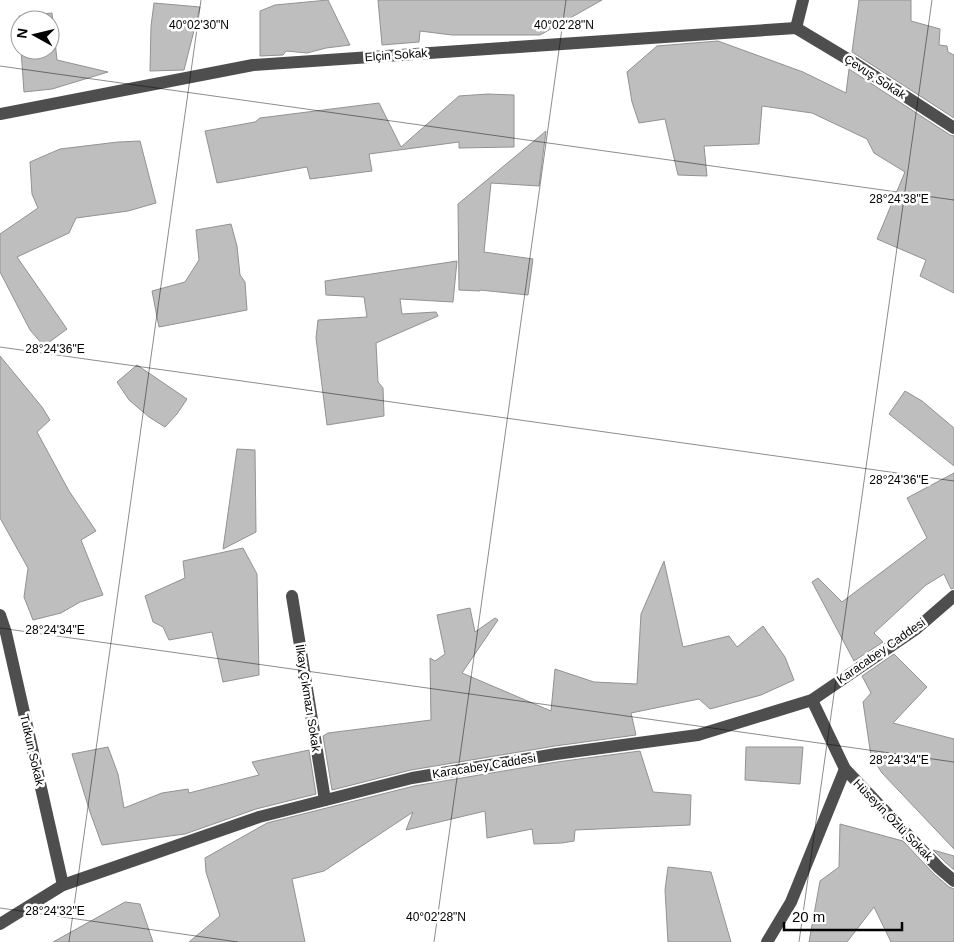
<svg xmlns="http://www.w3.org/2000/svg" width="954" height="942" font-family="Helvetica,sans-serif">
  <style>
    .building { fill: #bebebe; stroke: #929292 }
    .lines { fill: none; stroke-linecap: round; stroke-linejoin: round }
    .minor { stroke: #4e4e4e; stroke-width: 12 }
    .ticks { fill: none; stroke: #000; stroke-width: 1; stroke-opacity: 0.45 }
    .labels { text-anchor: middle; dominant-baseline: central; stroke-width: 5; stroke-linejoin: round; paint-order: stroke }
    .street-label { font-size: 12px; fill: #000; stroke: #fff }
    .ticks-label { font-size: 12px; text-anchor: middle; fill: #000; stroke: #fff; stroke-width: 5; stroke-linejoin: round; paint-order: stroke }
  </style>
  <rect width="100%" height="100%" fill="#fff"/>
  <!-- building -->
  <g class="building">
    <polygon points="328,0 350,45 326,48 307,53 286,51 283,55 260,56 260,11 275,5"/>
    <polygon points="378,0 602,0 540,35 452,35 420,31 419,42 382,45"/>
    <polygon points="859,0 911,0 911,21 940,29 939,45 947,46 948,52 954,55 954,118 852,52"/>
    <polygon points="154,3 200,7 184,70 150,71 151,26"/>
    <polygon points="52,13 57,60 108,72 52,89 24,92 21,50 50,50 50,20 20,20 20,33 19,16"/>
    <polygon points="718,41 803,72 846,93 849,69 950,135 954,136 954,293 920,276 926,260 877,239 905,172 874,153 867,139 812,113 762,106 759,144 704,146 707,176 678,175 665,119 639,123 632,102 627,72 657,46"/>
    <polygon points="488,94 514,95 514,147 459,148 459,142 369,154 372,171 310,179 307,167 217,183 205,131 255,122 260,118 379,103 401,147 459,96"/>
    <polygon points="546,131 539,186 491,183 484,252 533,259 528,295 480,290 480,291 459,290 458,204"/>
    <polygon points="140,141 156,203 128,211 76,218 69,233 17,257 67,329 44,346 30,330 0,272 0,234 38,208 32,194 30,162 60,149 118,142"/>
    <polygon points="231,224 237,246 240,275 245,282 247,310 159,327 152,291 185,282 199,260 196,230"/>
    <polygon points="457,261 453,302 400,299 402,314 436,312 438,316 376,343 378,382 383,388 384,416 327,425 316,338 318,320 367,317 364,297 326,295 325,281"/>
    <polygon points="0,356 42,407 50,420 37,432 69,491 96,531 81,540 103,595 80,602 61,613 33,620 24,597 28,568 0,518"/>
    <polygon points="137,365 187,399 177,414 165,427 149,417 129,400 117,382"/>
    <polygon points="905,391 922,401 954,428 954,466 889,414"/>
    <polygon points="237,449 255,450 256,532 223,549"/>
    <polygon points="954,473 954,588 951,589 944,574 926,585 874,633 883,642 854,661 812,582 818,578 842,602 927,538 907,498"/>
    <polygon points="243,548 257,574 259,675 223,682 212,632 169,640 163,627 153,622 145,596 185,578 183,561"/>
    <polygon points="664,561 683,647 729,636 737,647 763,626 785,657 794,680 761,695 710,709 699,699 631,713 636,735 555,746 411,770 332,790 323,736 328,733 431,720 430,658 435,661 445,654 437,615 470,608 475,632 495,618 498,620 462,673 551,711 555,669 594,682 637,684 641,614"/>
    <polygon points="894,654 927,687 893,723 954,739 954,849 882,773 871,756 863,702 871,693 862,676"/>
    <polygon points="108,747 118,774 124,808 162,793 188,789 189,793 259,775 252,762 309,750 316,794 256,809 185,834 102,845 90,812 72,754"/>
    <polygon points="746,747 803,747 800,784 745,780"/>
    <polygon points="640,751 653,792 691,795 690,825 575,830 574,841 562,843 534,844 532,829 487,838 485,811 406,830 413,812 324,871 292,879 305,942 189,942 220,916 206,872 205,858 267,823 414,786 557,762"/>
    <polygon points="840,824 903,841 934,874 949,887 954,889 954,942 891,942 874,907 847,942 809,942 820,881 839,867"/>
    <polygon points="933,850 954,856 954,870 945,862"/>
    <polygon points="668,867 711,872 731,942 668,942 665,890"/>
    <polygon points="125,902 140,904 153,942 53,942"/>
  </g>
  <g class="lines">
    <!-- minor -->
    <g class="minor">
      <polyline points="796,28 856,64 954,128"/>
      <polyline points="796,28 803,0"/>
      <polyline points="0,114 253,65 796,28"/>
      <polyline points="292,596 325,800"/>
      <polyline points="0,615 6,633 63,885"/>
      <polyline points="812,700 845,769 939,868 954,881"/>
      <polyline points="0,924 63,885 259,817 412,778 556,754 698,735 812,700 916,629 954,596"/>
      <polyline points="767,942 791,902 845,769"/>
    </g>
  </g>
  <!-- ticks -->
  <path class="ticks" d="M 0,66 L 954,200M 0,347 L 954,481M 0,628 L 954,762M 0,908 L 238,942M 69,942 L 201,0M 434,942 L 566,0M 799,942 L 932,0"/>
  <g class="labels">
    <!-- street labels -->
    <g class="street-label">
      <text transform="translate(396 55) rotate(-4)">Elçin Sokak</text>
      <text transform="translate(875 77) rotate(33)">Çevuş Sokak</text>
      <text transform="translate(881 651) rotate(-35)">Karacabey Caddesi</text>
      <text transform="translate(308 698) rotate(81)">İlkay Çıkmazı Sokak</text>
      <text transform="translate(32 750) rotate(77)">Tutkun Sokak</text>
      <text transform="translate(484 766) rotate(-9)">Karacabey Caddesi</text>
      <text transform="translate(893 820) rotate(46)">Hüseyin Özlü Sokak</text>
    </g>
  </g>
  <g class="ticks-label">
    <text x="199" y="29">40°02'30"N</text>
    <text x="564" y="29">40°02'28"N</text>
    <text x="899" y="203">28°24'38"E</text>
    <text x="55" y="353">28°24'36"E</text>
    <text x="899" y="484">28°24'36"E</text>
    <text x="55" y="634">28°24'34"E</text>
    <text x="899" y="764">28°24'34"E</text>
    <text x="55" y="915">28°24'32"E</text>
    <text x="436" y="921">40°02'28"N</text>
  </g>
  <!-- north arrow -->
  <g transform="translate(35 35) rotate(278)"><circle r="24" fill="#ffffff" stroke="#999999"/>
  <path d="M0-4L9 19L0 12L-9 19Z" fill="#000000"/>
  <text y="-8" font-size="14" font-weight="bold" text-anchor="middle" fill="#000000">N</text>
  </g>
  <!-- scale -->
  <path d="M784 922v8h118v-8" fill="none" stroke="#000000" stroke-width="2.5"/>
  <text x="792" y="922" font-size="15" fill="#000000" stroke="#ffffff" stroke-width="4" paint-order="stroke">20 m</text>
</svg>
